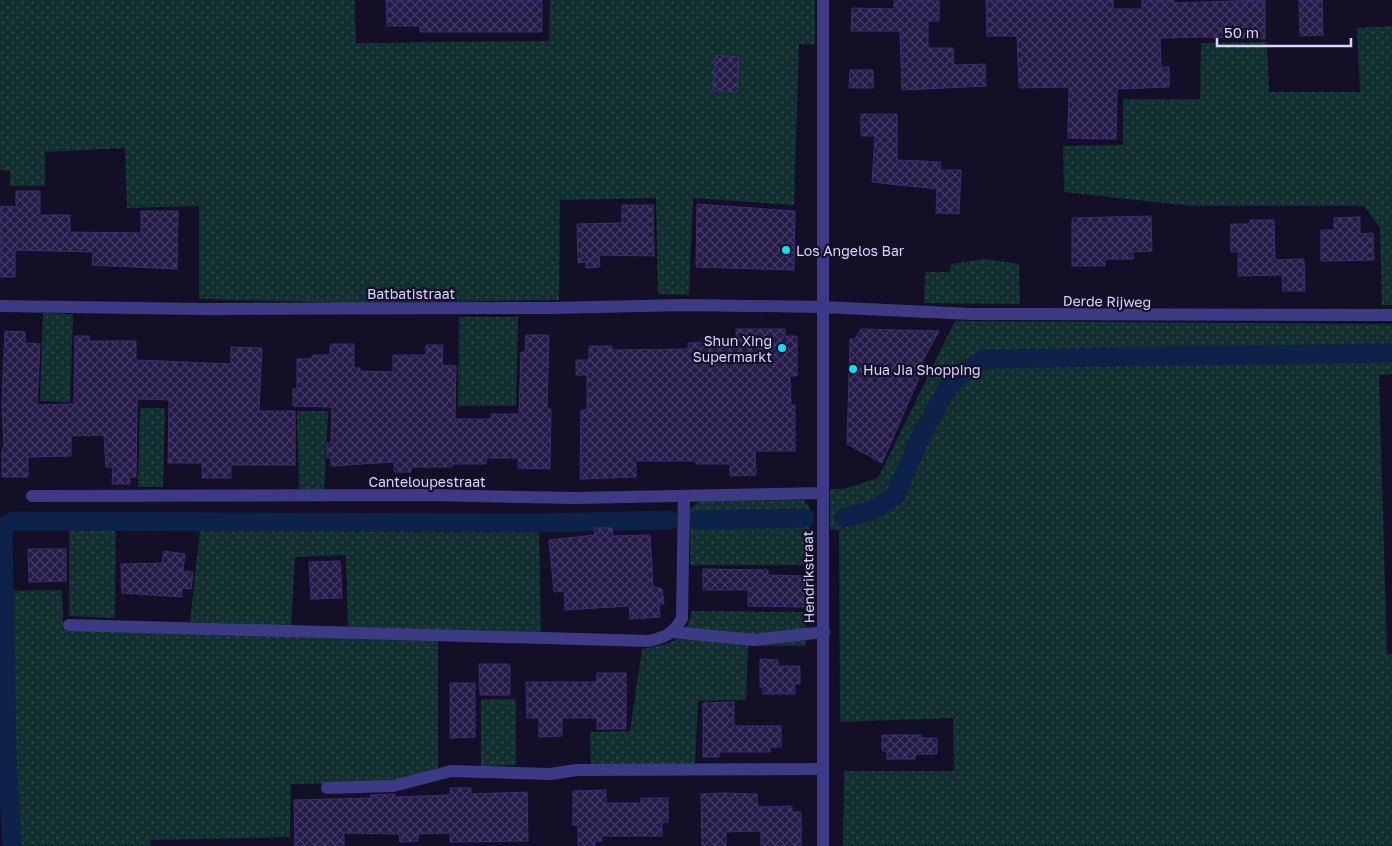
<svg xmlns="http://www.w3.org/2000/svg" width="1392" height="846" font-family="'Golos Text',sans-serif">
  <style>
    .grass { fill: url(#grass-dots) }
    .lines { fill: none; stroke-linecap: round; stroke-linejoin: round }
    .canal { stroke: #0c2248; stroke-width: 19 }
    .building { fill: url(#building-cross-hatch); stroke: #3b2d73 }
    .minor { stroke: #3d3a85; stroke-width: 12 }
    .poi-dot { fill: #00e5ff; stroke: #130f26; stroke-width: 2 }
    .labels { text-anchor: middle; dominant-baseline: central; stroke-width: 4.5; stroke-linejoin: round; paint-order: stroke }
    .poi-label { font-size: 14px; fill: #d9d4ff; stroke: #130f26; text-anchor: start }
    .street-label { font-size: 14px; fill: #d9d4ff; stroke: #130f26 }
  </style>
  <defs>
    <pattern id="grass-dots" width="8" height="8" patternUnits="userSpaceOnUse" patternTransform="scale(1.25)"><rect width="8" height="8" fill="#12302f"/><path d="M2 2h.1M6 6h.1" fill="none" stroke="#344d4e" stroke-width="1.8" stroke-linecap="round"/></pattern>
    <pattern id="building-cross-hatch" width="8" height="8" patternUnits="userSpaceOnUse" patternTransform="scale(1.25)"><rect width="8" height="8" fill="#241b47"/><path d="M0 0l8 8M0 8l8-8" fill="none" stroke="#433b63"/></pattern>
  </defs>
  <rect width="100%" height="100%" fill="#130f26"/>
  <!-- grass -->
  <g class="grass">
    <polygon points="0,0 355,0 356,43 549,41 550,0 815,0 815,45 799,44 794,205 693,198 689,295 658,294 656,198 560,200 559,300 359,303 199,299 199,206 127,208 125,148 45,152 45,186 10,186 10,171 0,170"/>
    <polygon points="1392,26 1392,305 1382,305 1380,228 1364,206 1192,206 1064,192 1063,146 1123,145 1123,99 1200,99 1201,43 1267,42 1269,92 1360,92 1357,28"/>
    <polygon points="985,259 1019,264 1020,304 924,303 925,272 950,272 951,264"/>
    <polygon points="43,313 73,314 70,402 40,401"/>
    <polygon points="459,317 518,317 516,406 458,406"/>
    <polygon points="955,321 1392,324 1392,374 1379,375 1387,654 1392,654 1392,846 843,846 844,771 954,771 953,718 840,722 839,530 830,530 830,489 843,489 878,478"/>
    <polygon points="140,408 165,408 163,487 138,487"/>
    <polygon points="297,411 328,411 324,491 299,491"/>
    <polygon points="804,500 810,508 808,565 690,565 690,509 699,501"/>
    <polygon points="69,522 116,522 115,618 69,616"/>
    <polygon points="201,522 539,523 541,632 348,627 346,555 295,557 291,626 190,622"/>
    <polygon points="62,590 63,629 438,641 438,768 387,783 291,784 290,837 151,840 150,846 12,846 7,760 4,591"/>
    <path d="M 692,611 L 806,612 L 806,646 L 748,646 L 746,700 L 698,701 L 695,765 L 591,765 L 590,732 L 630,731 L 642,649 C 670,644 686,642 692,611 Z"/>
    <polygon points="481,699 516,699 516,765 481,766"/>
  </g>
  <g class="lines">
    <!-- canal -->
    <g class="canal">
      <polyline points="844,518 871,511 895,496 919,440 948,387 965,371 986,359 1392,353"/>
      <polyline points="697,520 805,518"/>
      <polyline points="12,846 7,760 3,528 12,521 539,523 670,520"/>
    </g>
  </g>
  <!-- building -->
  <g class="building">
    <polygon points="386,0 542,0 542,32 420,32 420,26 387,26"/>
    <polygon points="894,0 939,0 939,21 928,21 928,48 953,48 954,65 985,64 986,86 902,90 900,31 851,31 852,8 894,9"/>
    <polygon points="986,0 1113,0 1113,9 1142,9 1142,0 1174,0 1174,3 1265,0 1265,39 1204,37 1160,38 1161,67 1169,67 1169,87 1117,89 1116,139 1068,138 1069,87 1019,88 1017,36 987,36"/>
    <polygon points="1299,0 1322,0 1323,35 1300,36"/>
    <polygon points="716,55 739,57 737,92 713,90"/>
    <polygon points="850,70 873,70 873,88 849,88"/>
    <polygon points="861,114 897,114 897,160 941,162 940,170 961,170 959,214 936,213 937,189 872,182 875,136 861,136"/>
    <polygon points="16,191 40,191 40,215 70,215 70,232 141,233 141,211 178,211 177,269 92,265 93,252 15,250 15,277 0,277 0,206 16,207"/>
    <polygon points="697,204 795,211 794,270 696,267"/>
    <polygon points="622,205 653,205 654,256 599,255 600,267 586,268 586,262 578,263 577,224 622,223"/>
    <polygon points="1151,216 1152,251 1133,252 1133,259 1105,259 1105,266 1072,266 1072,218"/>
    <polygon points="1360,217 1360,234 1373,233 1374,260 1321,261 1321,230 1334,230 1334,218"/>
    <polygon points="1250,220 1274,220 1275,260 1304,259 1305,291 1283,291 1282,275 1238,276 1238,252 1231,252 1231,224 1249,224"/>
    <polygon points="736,329 785,329 785,336 797,336 797,376 790,376 791,405 795,405 795,451 755,451 756,475 730,476 730,464 696,464 696,461 636,461 636,477 580,479 581,410 587,410 587,375 576,375 576,360 589,360 589,346 612,346 612,350 688,349 688,343 736,342"/>
    <polygon points="861,329 939,331 914,376 919,378 882,463 847,444 850,339 855,339"/>
    <polygon points="5,331 25,332 25,343 40,344 37,405 74,404 75,336 89,336 89,341 136,341 136,360 231,364 231,347 262,348 259,411 295,411 295,465 231,465 231,478 202,478 202,463 168,463 169,400 137,399 136,477 130,477 130,484 112,484 113,467 106,467 104,435 71,436 71,456 28,457 28,477 2,477 2,448 4,448 2,402"/>
    <polygon points="526,335 549,335 547,409 551,409 550,469 518,468 518,458 486,458 486,464 452,464 452,467 411,467 411,472 394,472 394,462 331,466 331,458 327,458 327,443 331,443 332,407 293,406 293,389 297,389 297,359 311,359 313,355 330,355 330,344 354,344 354,368 360,368 360,371 393,372 393,355 426,355 426,345 443,345 442,365 456,366 455,419 491,419 491,414 519,414 521,352 525,352"/>
    <polygon points="594,528 612,528 613,536 650,535 653,586 662,589 664,604 659,604 660,617 630,619 629,606 565,610 564,591 554,592 549,540 595,535"/>
    <polygon points="28,549 66,549 66,581 29,582"/>
    <polygon points="164,551 185,554 183,571 193,572 191,589 182,588 182,597 122,593 121,564 162,563"/>
    <polygon points="340,561 342,598 311,599 309,562"/>
    <polygon points="703,569 768,570 768,575 804,576 804,607 748,606 748,590 703,590"/>
    <polygon points="760,659 778,660 778,666 800,666 800,684 795,684 795,694 763,694 763,687 760,687"/>
    <polygon points="479,664 510,664 510,695 480,695"/>
    <polygon points="597,673 626,673 626,729 597,729 597,718 562,718 562,736 539,737 539,718 527,718 526,682 597,682"/>
    <polygon points="450,683 475,683 475,737 450,738"/>
    <polygon points="734,702 734,726 781,726 781,747 770,747 770,752 719,752 719,757 703,757 703,703"/>
    <polygon points="882,735 922,735 921,738 937,738 937,754 916,754 915,759 887,759 887,751 882,751"/>
    <polygon points="450,788 471,788 471,794 527,792 528,841 450,842 450,833 418,834 418,841 400,842 399,834 344,833 344,846 295,846 294,800 370,798 370,795 395,794 395,797 450,795"/>
    <polygon points="606,790 606,803 641,803 641,798 668,798 668,822 662,823 662,836 602,836 602,841 595,841 595,846 578,846 578,825 573,825 573,791"/>
    <polygon points="725,793 757,794 758,807 792,806 792,812 801,812 801,846 761,846 761,831 726,832 726,846 702,846 701,794"/>
  </g>
  <g class="lines">
    <!-- minor -->
    <g class="minor">
      <polyline points="823,0 823,846"/>
      <polyline points="0,306 205,309 551,308 685,305 822,307 972,314 1392,315"/>
      <polyline points="32,496 429,495 574,498 822,493"/>
      <path d="M 69,625 L 649,641 C 665,637 674,634 682,618 L 684,496"/>
      <polyline points="673,632 754,640 824,632"/>
      <polyline points="327,788 393,786 451,771 551,774 576,770 823,769"/>
    </g>
  </g>
  <!-- markers -->
  <g class="poi-dot">
    <circle cx="786" cy="250" r="5"/>
    <circle cx="782" cy="348" r="5"/>
    <circle cx="853" cy="369" r="5"/>
  </g>
  <g class="labels">
    <!-- poi labels -->
    <g class="poi-label">
      <text x="796" y="250">Los Angelos Bar</text>
      <text x="772" y="340" text-anchor="end">Shun Xing<tspan x="772" dy="16">Supermarkt</tspan></text>
      <text x="863" y="369">Hua Jia Shopping</text>
    </g>
    <!-- street labels -->
    <g class="street-label">
      <text x="411" y="293">Batbatistraat</text>
      <text transform="translate(1107 301) rotate(1)">Derde Rijweg</text>
      <text x="427" y="481">Canteloupestraat</text>
      <text transform="translate(808 577) rotate(-91)">Hendrikstraat</text>
    </g>
  </g>
  <!-- scale -->
  <path d="M1217 38v8h134v-8" fill="none" stroke="#d9d4ff" stroke-width="2.5"/>
  <text x="1224" y="38" font-size="15" fill="#d9d4ff" stroke="#130f26" stroke-width="4" paint-order="stroke">50 m</text>
</svg>
